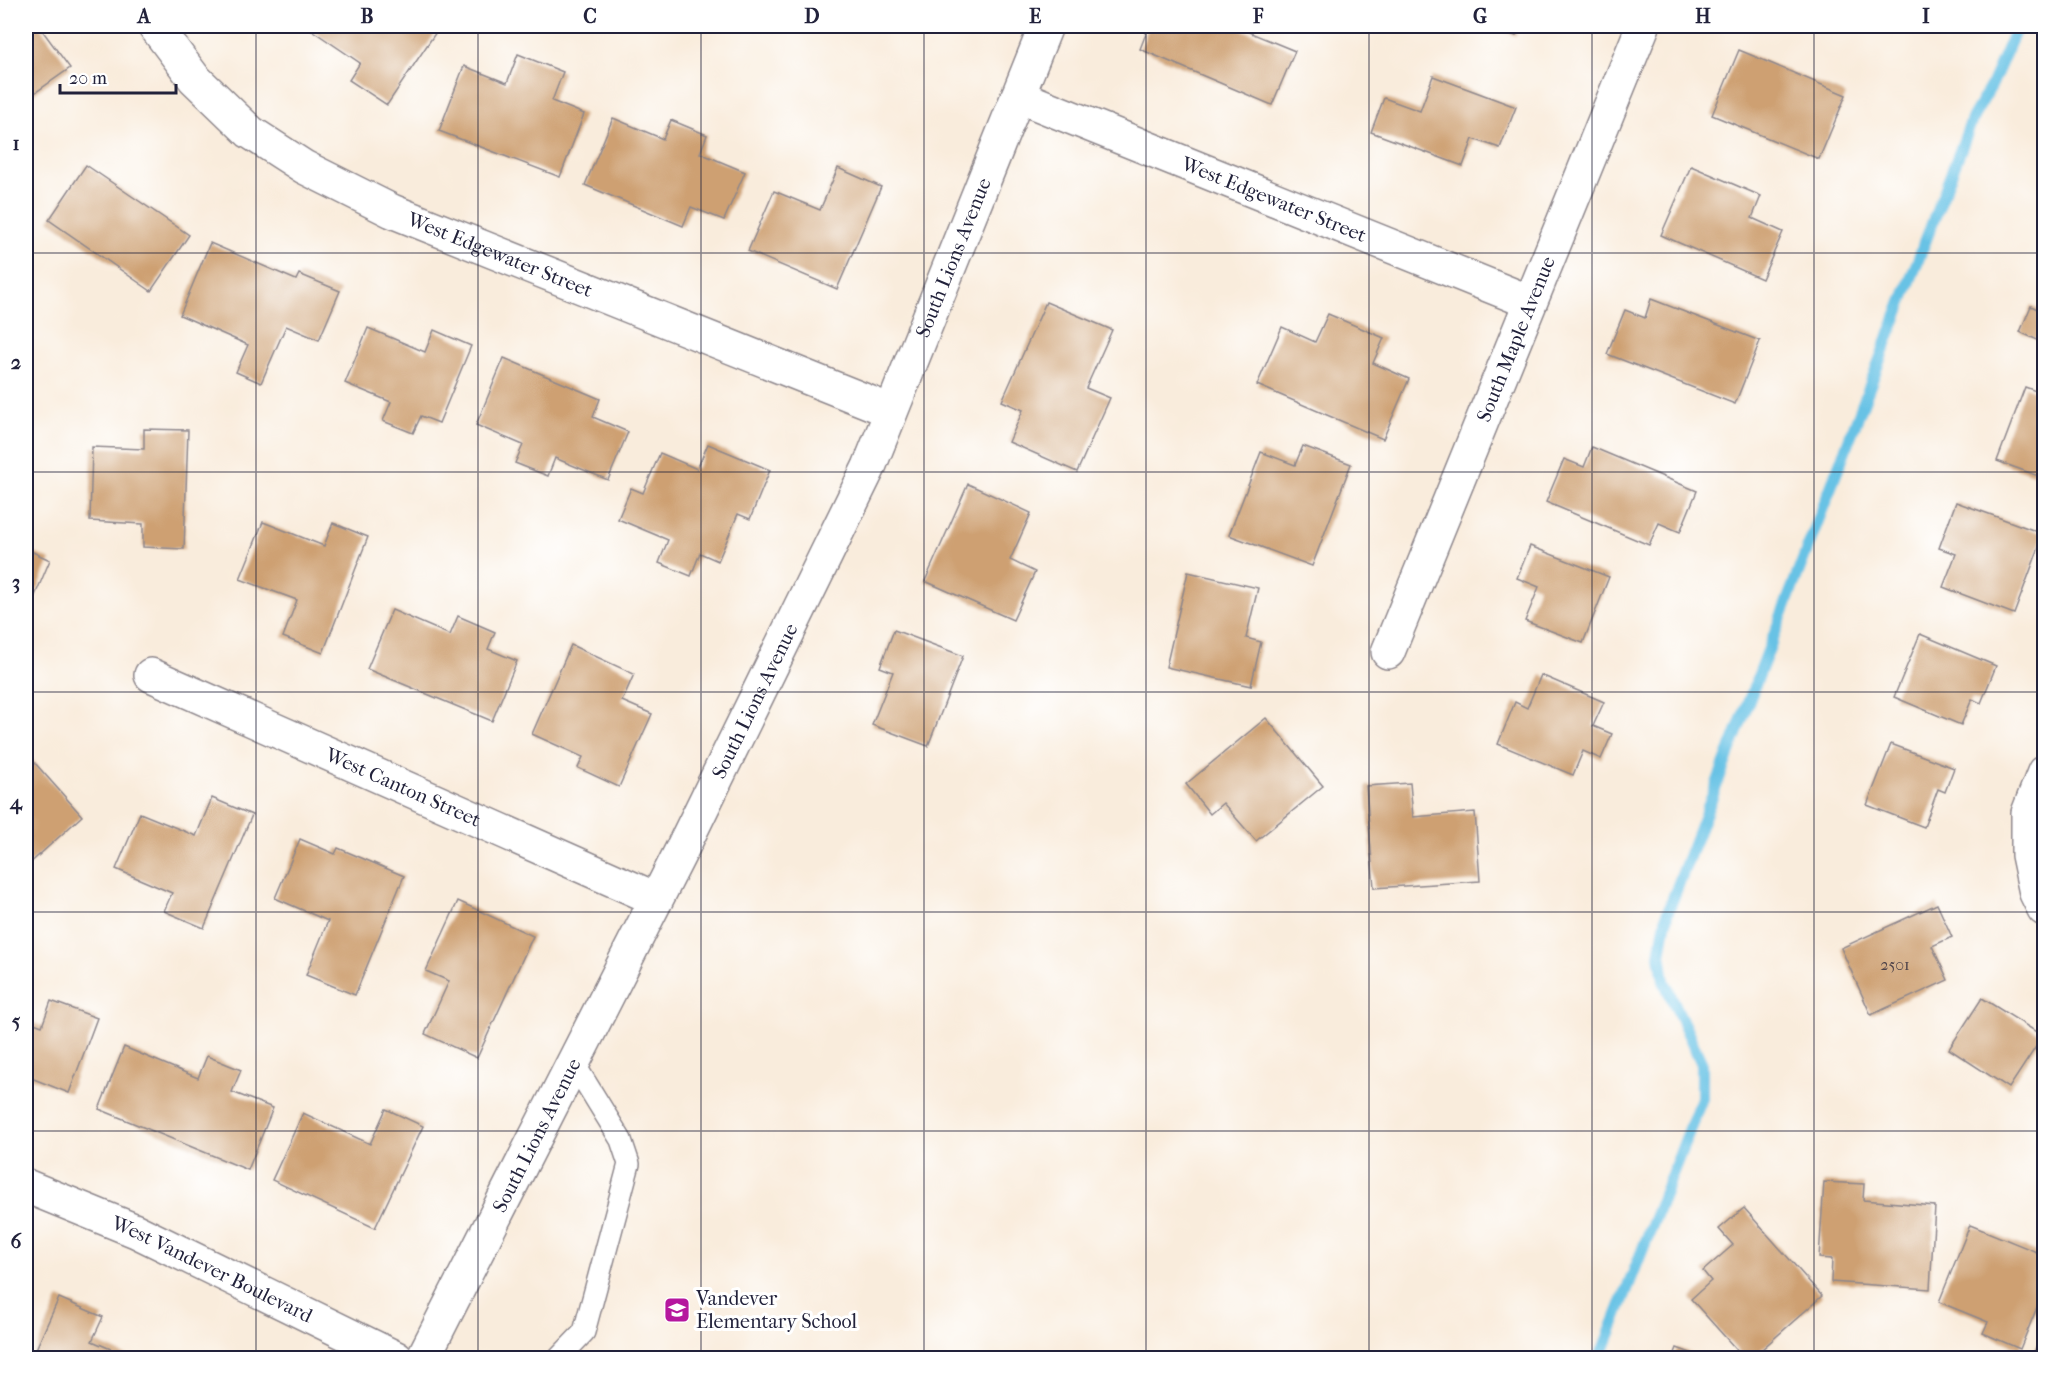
<svg xmlns="http://www.w3.org/2000/svg" width="2070" height="1384" font-family="'IM FELL French Canon',serif">
  <style>
    .lines { fill: none; stroke-linecap: round; stroke-linejoin: round }
    .stream { stroke: #67c2e5; stroke-width: 12 }
    .building { fill: #cea072 }
    .lane-casing { stroke: #8e878c; stroke-width: 24 }
    .street-casing { stroke: #8e878c; stroke-width: 36 }
    .lane { stroke: #fff; stroke-width: 21 }
    .street { stroke: #fff; stroke-width: 33 }
    .grid { fill: none; stroke: #22223b; stroke-width: 1.5; stroke-opacity: 0.55 }
    .labels { text-anchor: middle; dominant-baseline: central; stroke-width: 6; stroke-linejoin: round; paint-order: stroke }
    .number-label { font-size: 16px; fill: #4d4249 }
    .street-label { font-size: 20px; fill: #22223b; stroke: #fff }
    .poi-label { font-size: 20px; fill: #22223b; stroke: #fff; text-anchor: start }
    .neatline { fill: none; stroke: #22223b; stroke-width: 2 }
    .grid-label { font-size: 20px; text-anchor: middle; font-weight: bold; fill: #22223b }
  </style>
  <rect width="100%" height="100%" fill="#fff"/>
  <filter id="ink" filterUnits="userSpaceOnUse"><feTurbulence type="fractalNoise" baseFrequency=".0167" numOctaves="2"/><feDisplacementMap in="SourceGraphic" scale="12" xChannelSelector="R" yChannelSelector="G"/><feConvolveMatrix kernelMatrix="1 2 1 2 8 2 1 2 1" color-interpolation-filters="sRGB"/></filter>
  <filter id="wash" filterUnits="userSpaceOnUse"><feTurbulence type="fractalNoise" baseFrequency=".008" numOctaves="4" result="noise"/><feDisplacementMap in="SourceGraphic" scale="24" xChannelSelector="R" yChannelSelector="G"/><feGaussianBlur stdDeviation="1.35" result="paint"/><feColorMatrix in="noise" values="0 0 0 0 0 0 0 0 0 0 0 0 0 0 0 0 0 1.4 0 .05"/><feComposite in="paint" operator="in"/></filter>
  <g filter="url(#wash)">
    <rect width="100%" height="100%" fill="#f9ecdc"/>
    <g class="lines">
      <!-- stream -->
      <polyline class="stream" points="1600,1358 1702,1098 1702,1064 1664,981 1660,954 1667,914 1973,117 1991,86 2015,31 2016,26"/>
    </g>
    <g id="blocks">
      <!-- building -->
      <g class="building">
        <polygon points="26,26 39,26 70,68 26,99"/>
        <polygon points="313,26 440,26 387,105 349,80 360,63 310,29"/>
        <polygon points="1149,26 1234,26 1295,51 1272,105 1140,49"/>
        <polygon points="1488,26 1520,26 1516,36"/>
        <polygon points="1739,50 1846,95 1819,159 1712,115"/>
        <polygon points="518,54 563,72 552,101 584,114 560,177 439,131 464,66 507,83"/>
        <polygon points="1433,76 1516,107 1500,148 1473,139 1463,166 1371,132 1384,98 1420,111"/>
        <polygon points="613,118 663,139 671,120 707,135 700,153 745,172 724,220 691,207 683,226 585,185"/>
        <polygon points="86,165 189,235 151,291 49,220"/>
        <polygon points="1691,166 1761,196 1752,218 1783,232 1762,279 1661,235"/>
        <polygon points="838,168 881,187 837,289 748,251 774,191 820,210"/>
        <polygon points="210,243 296,280 299,274 340,291 319,340 286,326 261,383 236,372 248,345 180,315"/>
        <polygon points="1651,299 1760,341 1735,404 1607,354 1625,310 1645,318"/>
        <polygon points="1046,302 1112,330 1086,388 1110,398 1077,472 1009,442 1023,410 1002,401"/>
        <polygon points="2031,306 2044,312 2044,343 2020,332"/>
        <polygon points="1328,314 1384,338 1373,363 1409,379 1383,439 1257,385 1282,327 1315,342"/>
        <polygon points="368,328 425,352 434,330 471,346 439,423 421,416 413,433 383,421 391,402 345,383"/>
        <polygon points="504,358 600,399 593,417 628,432 608,480 555,458 548,476 515,463 523,445 476,425"/>
        <polygon points="2025,387 2044,394 2044,478 1997,461"/>
        <polygon points="144,429 188,430 184,549 143,547 143,524 90,521 92,447 144,449"/>
        <polygon points="708,444 770,470 750,519 738,514 718,561 700,553 691,576 659,563 668,540 618,519 631,488 643,493 660,453 697,469"/>
        <polygon points="1303,446 1351,464 1312,566 1229,535 1261,452 1295,465"/>
        <polygon points="1592,447 1697,491 1680,532 1659,523 1649,545 1546,502 1564,459 1584,467"/>
        <polygon points="968,484 1031,513 1010,560 1035,572 1013,620 925,581"/>
        <polygon points="1956,502 2044,534 2014,614 1943,587 1956,554 1939,548"/>
        <polygon points="263,522 324,546 333,523 368,537 323,653 283,637 297,600 240,579"/>
        <polygon points="1530,546 1609,577 1583,643 1525,621 1539,587 1517,578"/>
        <polygon points="26,549 50,560 26,617"/>
        <polygon points="1188,572 1258,588 1246,638 1261,642 1251,686 1166,667"/>
        <polygon points="392,610 450,635 458,616 495,632 488,649 517,661 492,721 367,669"/>
        <polygon points="894,630 963,656 928,746 872,725 893,672 880,667"/>
        <polygon points="1920,634 1996,666 1981,703 1972,699 1961,725 1894,697"/>
        <polygon points="571,645 634,674 622,701 652,714 619,787 578,768 583,757 532,734"/>
        <polygon points="1541,675 1604,702 1593,726 1612,734 1601,759 1583,751 1573,775 1498,744 1515,702 1527,708"/>
        <polygon points="1266,718 1323,786 1256,841 1223,803 1210,814 1186,784"/>
        <polygon points="1891,744 1954,768 1945,792 1938,789 1924,827 1867,805"/>
        <polygon points="26,753 82,816 27,866 26,865"/>
        <polygon points="1410,783 1413,817 1475,812 1480,881 1374,888 1366,786"/>
        <polygon points="212,798 252,815 204,928 164,911 172,893 116,869 140,813 196,836"/>
        <polygon points="300,839 335,854 338,848 404,876 355,995 306,975 328,921 275,898"/>
        <polygon points="458,901 533,936 477,1058 425,1034 449,981 426,971"/>
        <polygon points="1937,904 1952,937 1932,946 1948,980 1871,1015 1841,948"/>
        <polygon points="1982,998 2043,1036 2009,1088 1949,1049"/>
        <polygon points="51,1001 97,1018 69,1093 26,1076 26,1020 42,1026"/>
        <polygon points="124,1047 198,1078 207,1056 241,1070 232,1092 273,1108 248,1170 99,1109"/>
        <polygon points="386,1109 423,1126 375,1228 272,1180 303,1113 370,1144"/>
        <polygon points="1824,1182 1864,1184 1863,1200 1935,1206 1930,1289 1831,1282 1832,1259 1819,1258"/>
        <polygon points="1744,1208 1822,1296 1752,1358 1744,1358 1691,1299 1711,1281 1703,1271 1733,1245 1719,1229"/>
        <polygon points="1970,1225 2044,1255 2044,1290 2020,1349 1983,1333 1988,1322 1939,1302"/>
        <polygon points="59,1298 103,1317 92,1341 132,1358 32,1358"/>
        <polygon points="2044,1327 2044,1358 2032,1358"/>
        <polygon points="1677,1348 1704,1358 1673,1358"/>
      </g>
    </g>
  </g>
  <g filter="url(#ink)">
    <use href="#blocks" fill-opacity="0" stroke="#8e878c" stroke-width="1.5"/>
    <g class="lines">
      <defs>
        <polyline id="lane" points="559,1358 584,1332 629,1164 621,1140 573,1062"/>
        <g id="street">
          <path id="s1" d="M 155,26 L 194,78 L 250,132 L 304,167 L 392,211 L 891,411"/>
          <path id="s2" d="M 1018,96 L 1530,302"/>
          <path id="s3" d="M 1388,652 L 1643,26"/>
          <path id="s4" d="M 151,675 L 656,899"/>
          <polyline points="2044,772 2028,813 2028,855 2036,893 2044,909"/>
          <path id="s5" d="M 26,1186 L 136,1231 L 396,1358"/>
          <path id="s6" d="M 423,1358 L 681,851 L 869,467 L 1046,26"/>
        </g>
      </defs>
      <!-- lane casing -->
      <use href="#lane" class="lane-casing"/>
      <!-- street casing -->
      <use href="#street" class="street-casing"/>
      <!-- lane -->
      <use href="#lane" class="lane"/>
      <!-- street -->
      <use href="#street" class="street"/>
    </g>
  </g>
  <!-- grid -->
  <path class="grid" d="M 256,26 L 256,1358M 478,26 L 478,1358M 701,26 L 701,1358M 924,26 L 924,1358M 1146,26 L 1146,1358M 1369,26 L 1369,1358M 1592,26 L 1592,1358M 1814,26 L 1814,1358M 26,253 L 2044,253M 26,472 L 2044,472M 26,692 L 2044,692M 26,912 L 2044,912M 26,1131 L 2044,1131"/>
  <!-- icons -->
  <defs>
    <symbol id="school-square" viewBox="-11 -11 22 22"><rect x="-9" y="-9" width="18" height="18" rx="4" fill="#b5179e" stroke="#fff"/><path d="M0-5L7-2L0 1L-7-2ZM-4 1L0 2.5L4 1V4Q0 6-4 4Z" fill="#fff"/></symbol>
  </defs>
  <g fill-rule="evenodd">
    <use href="#school-square" x="662" y="1295" width="30" height="30"/>
  </g>
  <g class="labels">
    <!-- number labels -->
    <g class="number-label">
      <text x="1895" y="964">2501</text>
    </g>
    <!-- street labels -->
    <g class="street-label">
      <text stroke="none"><textPath href="#s2" startOffset="276">West Edgewater Street</textPath></text>
      <text stroke="none"><textPath href="#s1" startOffset="422">West Edgewater Street</textPath></text>
      <text stroke="none"><textPath href="#s6" startOffset="1222">South Lions Avenue</textPath></text>
      <text stroke="none"><textPath href="#s3" startOffset="338">South Maple Avenue</textPath></text>
      <text stroke="none"><textPath href="#s6" startOffset="736">South Lions Avenue</textPath></text>
      <text stroke="none"><textPath href="#s4" startOffset="276">West Canton Street</textPath></text>
      <text stroke="none"><textPath href="#s6" startOffset="250">South Lions Avenue</textPath></text>
      <text stroke="none"><textPath href="#s5" startOffset="204">West Vandever Boulevard</textPath></text>
    </g>
    <!-- poi labels -->
    <g class="poi-label">
      <text x="696" y="1298">Vandever<tspan x="696" dy="23">Elementary School</tspan></text>
    </g>
  </g>
  <!-- margin -->
  <rect width="2070" height="1384" fill="none" stroke="#fff" stroke-width="66"/>
  <!-- scale -->
  <path d="M60 84v9h116v-9" fill="none" stroke="#22223b" stroke-width="3"/>
  <text x="69" y="84" font-size="18" fill="#22223b" stroke="#ffffff" stroke-width="4.5" paint-order="stroke">20 m</text>
  <rect x="33" y="33" width="2004" height="1318" class="neatline"/>
  <g class="grid-label">
    <text x="144" y="23">A</text>
    <text x="367" y="23">B</text>
    <text x="590" y="23">C</text>
    <text x="812" y="23">D</text>
    <text x="1035" y="23">E</text>
    <text x="1258" y="23">F</text>
    <text x="1480" y="23">G</text>
    <text x="1703" y="23">H</text>
    <text x="1926" y="23">I</text>
    <text x="16" y="150">1</text>
    <text x="16" y="369">2</text>
    <text x="16" y="589">3</text>
    <text x="16" y="809">4</text>
    <text x="16" y="1028">5</text>
    <text x="16" y="1248">6</text>
  </g>
</svg>
